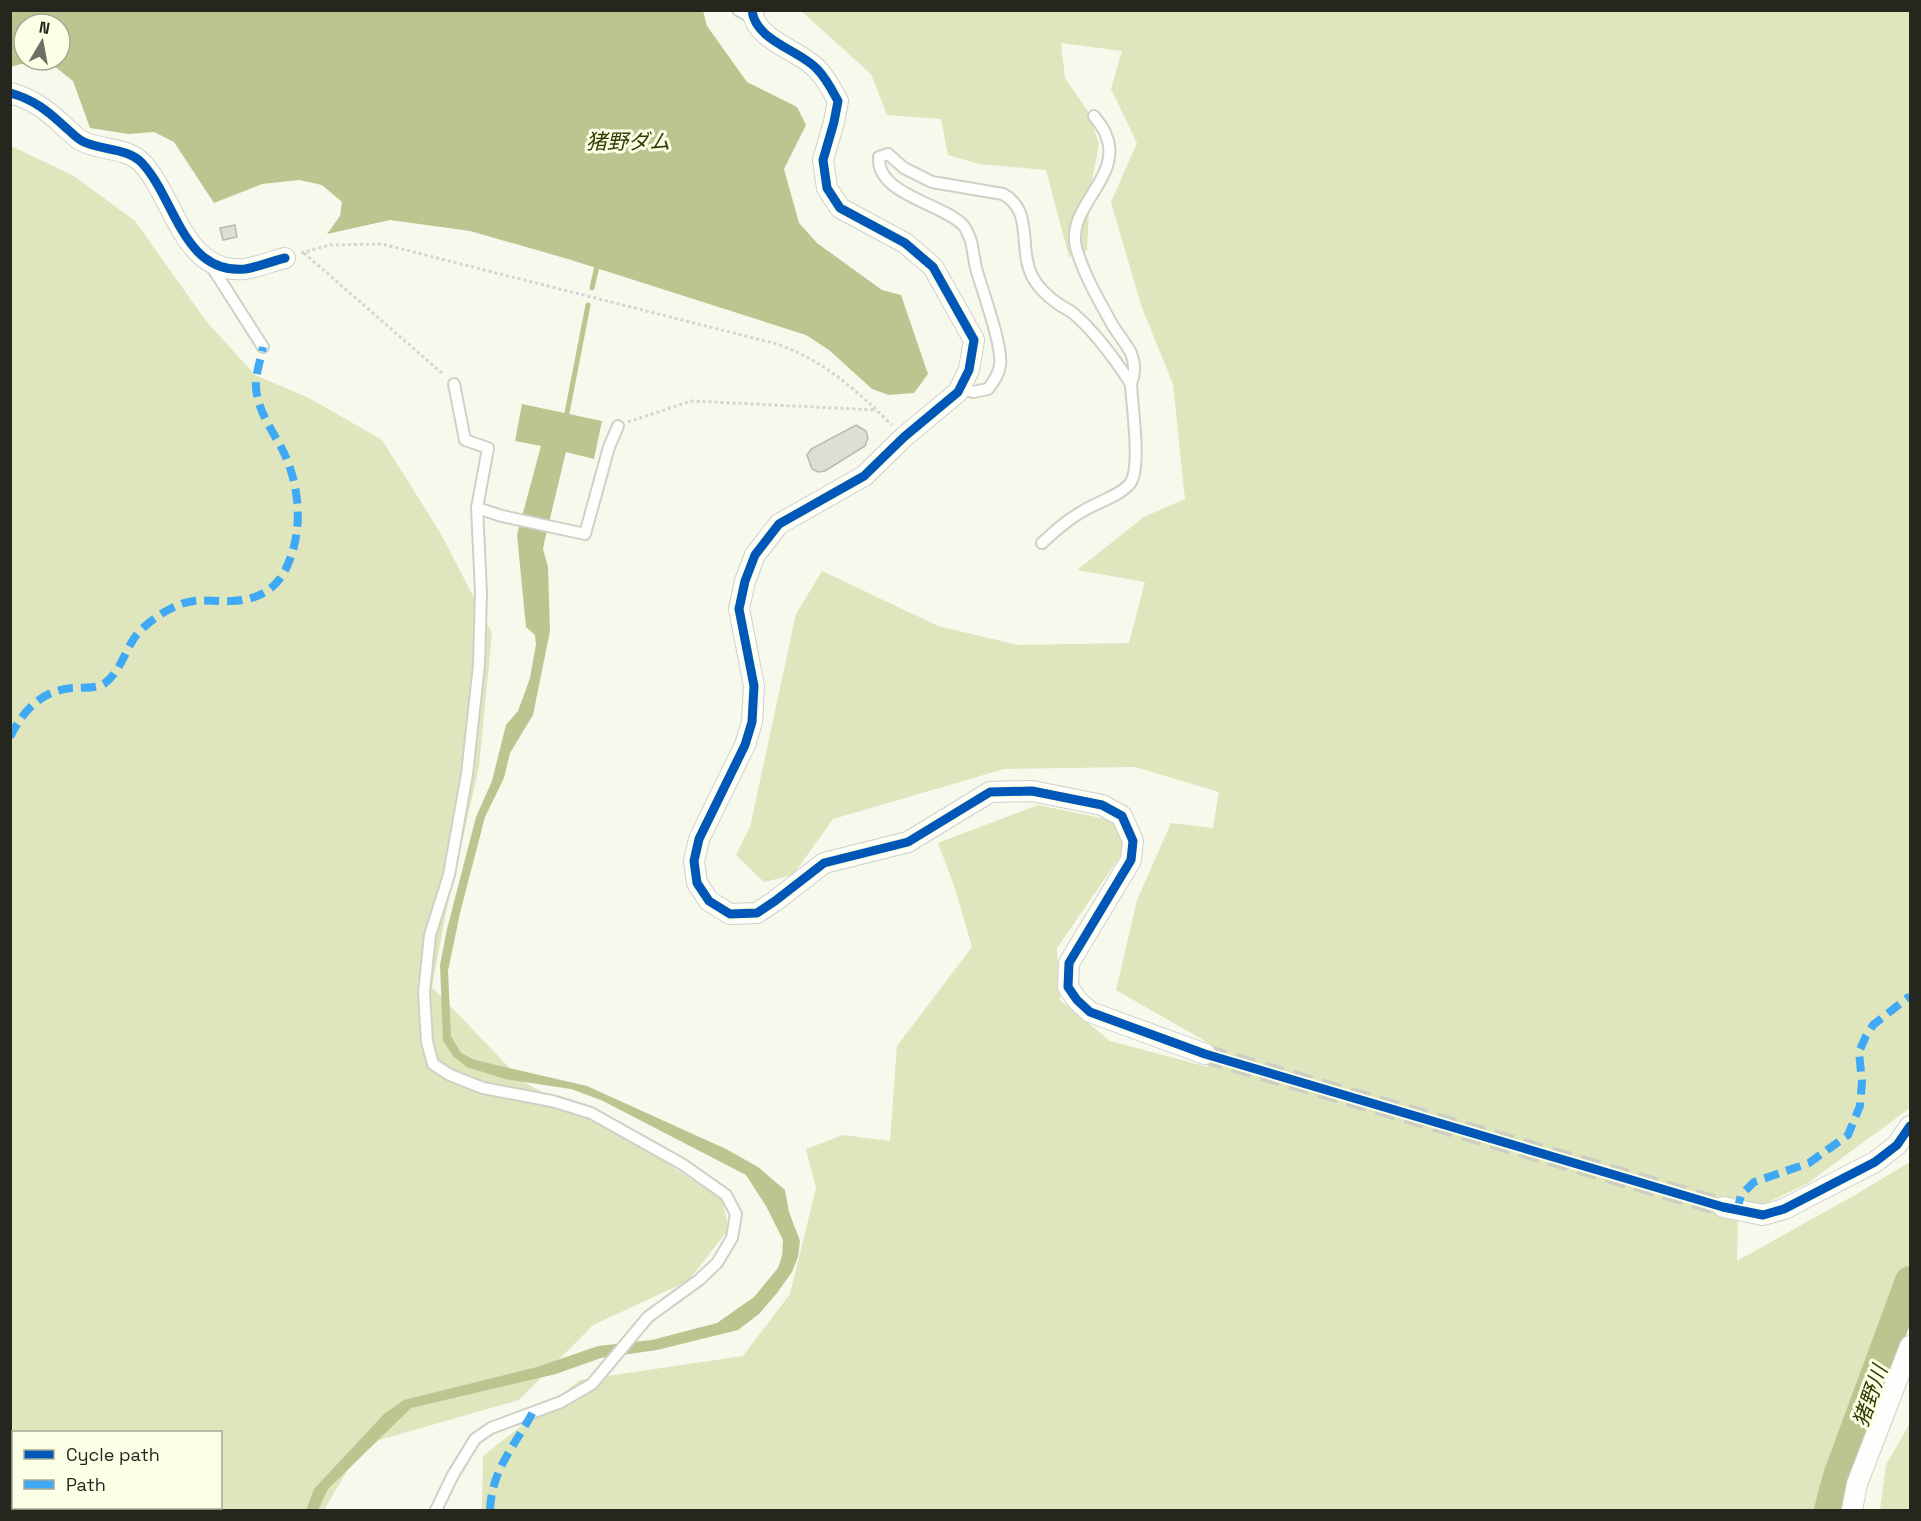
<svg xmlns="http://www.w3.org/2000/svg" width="1921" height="1521" font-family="'Space Grotesk','Noto Sans JP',sans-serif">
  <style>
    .green { fill: #dfe5bc; fill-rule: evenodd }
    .water { fill: #bdc490; fill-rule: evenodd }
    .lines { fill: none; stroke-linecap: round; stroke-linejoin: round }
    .stream { stroke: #bdc490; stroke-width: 5 }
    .river { stroke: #bdc490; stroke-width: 30 }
    .building { fill: #dddfd4; stroke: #b8bab0; stroke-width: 1.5 }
    .minor-tunnel { stroke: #cdcfc3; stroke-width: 20; stroke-dasharray: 20 10; stroke-linecap: butt }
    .service-casing { stroke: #cfd1c7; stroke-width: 14 }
    .minor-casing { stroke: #cfd1c7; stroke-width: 22 }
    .path { stroke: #d4d5d1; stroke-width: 3; stroke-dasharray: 3 3; stroke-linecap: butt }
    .service { stroke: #fefefc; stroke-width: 10 }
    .minor { stroke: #fefefc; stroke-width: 20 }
    .quiet { stroke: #3fa9f5; stroke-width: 8; stroke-dasharray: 15 8; stroke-linecap: butt }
    .cycleway-casing { stroke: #fbffe6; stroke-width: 13 }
    .cycleway { stroke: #0057b8; stroke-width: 9 }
    .labels { text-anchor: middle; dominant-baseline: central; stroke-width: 6; stroke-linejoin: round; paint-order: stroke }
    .water-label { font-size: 21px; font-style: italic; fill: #353902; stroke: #fbffe6 }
  </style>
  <rect width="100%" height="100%" fill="#f7f9ec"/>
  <!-- green -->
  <g class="green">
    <polygon points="803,10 1910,11 1910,1108 1808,1183 1738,1217 1737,1261 1855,1195 1910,1162 1910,1324 1850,1431 1833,1510 482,1510 483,1456 580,1380 743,1356 790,1294 816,1188 806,1149 843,1135 890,1141 897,1046 972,947 955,888 938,843 1038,805 1130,824 1126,848 1057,948 1060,1000 1110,1041 1208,1067 1212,1045 1116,990 1137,900 1171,823 1213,828 1219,792 1135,767 1004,769 833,819 793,875 764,882 736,855 750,827 796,614 822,571 938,626 1018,645 1129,643 1145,582 1077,570 1144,517 1185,499 1173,384 1141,305 1111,202 1137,143 1111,89 1122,51 1061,43 1065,78 1089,113 1099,144 1090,191 1087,251 1069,257 1046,170 979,164 948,155 941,119 887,115 871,74 801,11"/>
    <path d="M 11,146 L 74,176 L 135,221 L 206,321 L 255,375 L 309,398 L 382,440 L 441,534 L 492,633 L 479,767 L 446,912 L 432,987 L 522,1081 L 647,1150 L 722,1200 L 729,1229 L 688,1281 L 593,1325 L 519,1400 L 362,1445 L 324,1510 L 11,1510 ZM 14,1432 L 220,1432 L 220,1508 L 14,1508 Z"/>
    <polygon points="1910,1423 1910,1510 1880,1510 1886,1465"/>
  </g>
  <!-- water -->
  <g class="water">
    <path d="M 11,10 L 703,11 L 707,26 L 747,82 L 797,107 L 806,125 L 784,169 L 799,223 L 817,243 L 882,290 L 901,295 L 928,374 L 914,393 L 889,395 L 872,389 L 829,350 L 806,335 L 568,259 L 470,231 L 390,220 L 327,234 L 340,216 L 342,202 L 322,185 L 299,180 L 262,184 L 214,203 L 174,142 L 154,132 L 128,134 L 90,128 L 73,81 L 54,66 L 21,64 L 11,67 ZM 24,24 L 60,24 L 60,60 L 24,60 Z"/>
    <polygon points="522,404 602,421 594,459 566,452 545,539 543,549 548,567 550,631 533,715 510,753 504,778 485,817 460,913 448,971 451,1036 461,1053 475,1060 587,1086 726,1149 758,1167 785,1190 789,1212 800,1241 798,1257 792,1272 777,1293 759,1314 738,1330 657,1350 601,1358 556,1374 411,1408 328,1489 318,1510 306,1510 314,1489 384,1414 404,1400 537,1367 598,1346 652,1340 717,1323 754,1297 778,1268 782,1256 783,1240 766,1206 746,1175 601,1100 571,1089 505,1079 467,1067 454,1057 443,1041 440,965 447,929 476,817 492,781 506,725 518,711 530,678 536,644 535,635 526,627 517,535 541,446 515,441"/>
  </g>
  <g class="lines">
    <!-- stream -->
    <g class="stream">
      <polyline points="592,288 598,262"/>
      <polyline points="566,418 588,305"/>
    </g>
    <!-- river -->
    <polyline class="river" points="1829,1510 1838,1476 1910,1281"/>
  </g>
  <!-- building -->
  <g class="building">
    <polygon points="235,225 237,237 223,240 220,228"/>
    <polygon points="856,425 866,431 868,438 865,446 825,471 818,472 812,469 807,455 811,449"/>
  </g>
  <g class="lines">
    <!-- minor-tunnel -->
    <polyline class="minor-tunnel" points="1205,1054 1723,1207"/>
    <defs>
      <g id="service">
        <polyline points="738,10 753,18"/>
        <polyline points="210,264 263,347"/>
        <polyline points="454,384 465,440 488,448 477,508"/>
        <path d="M 960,388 L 973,392 L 988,389 C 993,382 999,375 1000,365 C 1003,346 982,290 976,268 C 974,259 973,250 971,241 C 969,236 966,228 963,225 C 941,203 876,194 879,157 L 888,154 L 904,168 L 932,182 L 1003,194 C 1034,211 1018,248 1032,276 C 1037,286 1048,297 1057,303 C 1062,307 1068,309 1073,313 C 1096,333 1115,359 1131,384 C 1135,374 1135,363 1131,353 C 1126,344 1119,335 1113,326 C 1100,302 1083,274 1076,247 C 1066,206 1124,177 1106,135 C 1104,128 1098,122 1094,116"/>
        <path d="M 1042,543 C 1055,531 1067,520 1083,511 C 1095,503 1123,495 1131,482 C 1141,465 1132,406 1131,384"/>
        <polyline points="436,1510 453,1475 475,1439 491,1428 561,1402 592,1384 648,1317 699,1280 717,1263 732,1238 736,1214 726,1195 682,1164 591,1113 552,1101 483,1088 450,1075 433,1064 427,1042 424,992 430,935 449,875 467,774 479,665 481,592 477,508 502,516 585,534 609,447 618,426"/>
      </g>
      <g id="minor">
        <path d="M 752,10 C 755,41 800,50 817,69 C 826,78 832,90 838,101 L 834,122 L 823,160 L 827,188 L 840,208 L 905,243 L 933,267 L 974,340 L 969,370 L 958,392 L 904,437 L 864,476 L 779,524 L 755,555 L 745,581 L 739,609 L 754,686 L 752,722 L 745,745 L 699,839 L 694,861 L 697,883 L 709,901 L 730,914 L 757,913 L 775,901 L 824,863 L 908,842 L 990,792 L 1032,791 L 1102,805 L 1122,816 L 1133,841 L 1131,860 L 1069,963 L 1068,987 L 1077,1000 L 1090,1012 L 1205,1054"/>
        <path d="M 10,93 C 33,99 48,111 65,127 C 70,131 76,138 82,141 C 101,151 127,147 142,163 C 175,198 183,275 245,269 C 258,267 272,261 285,258"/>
        <polyline points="1723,1207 1763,1215 1784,1209 1875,1162 1897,1145 1910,1126"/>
        <polyline points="1852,1510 1857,1484 1910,1346"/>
      </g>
    </defs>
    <!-- service casing -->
    <use href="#service" class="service-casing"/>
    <!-- minor casing -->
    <use href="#minor" class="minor-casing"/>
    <!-- path -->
    <g class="path">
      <path d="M 301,253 L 330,245 L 382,244 L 777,344 C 825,361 856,390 892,425"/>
      <polyline points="304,253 444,375"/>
      <polyline points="628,422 691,401 876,410"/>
    </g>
    <!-- service -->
    <use href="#service" class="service"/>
    <!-- minor -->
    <use href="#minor" class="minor"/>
    <!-- quiet -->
    <g class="quiet">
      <path d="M 10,737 C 24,709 43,689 75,688 C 85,687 97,689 105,683 C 120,672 125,651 135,637 C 143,626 158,615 170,609 C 194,596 207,602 232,601 C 269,599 285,581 294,546 C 302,515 297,478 282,449 C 272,430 257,409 256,387 C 255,375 261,359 263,347"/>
      <polyline points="1737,1211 1741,1195 1754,1182 1809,1163 1848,1135 1860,1106 1862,1082 1859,1052 1866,1036 1873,1025 1910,996"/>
      <path d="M 490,1510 C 492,1469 514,1447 533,1412"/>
    </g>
    <defs>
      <g id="cycleway">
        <path d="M 752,10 C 755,41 800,50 817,69 C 826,78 832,90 838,101 L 834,122 L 823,160 L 827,188 L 840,208 L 905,243 L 933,267 L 974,340 L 969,370 L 958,392 L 904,437 L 864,476 L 779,524 L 755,555 L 745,581 L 739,609 L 754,686 L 752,722 L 745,745 L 699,839 L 694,861 L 697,883 L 709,901 L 730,914 L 757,913 L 775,901 L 824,863 L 908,842 L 990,792 L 1032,791 L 1102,805 L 1122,816 L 1133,841 L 1131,860 L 1069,963 L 1068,987 L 1077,1000 L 1090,1012 L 1205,1054 L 1723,1207 L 1763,1215 L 1784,1209 L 1875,1162 L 1897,1145 L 1910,1126"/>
        <path d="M 10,93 C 33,99 48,111 65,127 C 70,131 76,138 82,141 C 101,151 127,147 142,163 C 175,198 183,275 245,269 C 258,267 272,261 285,258"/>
      </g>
    </defs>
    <!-- cycleway casing -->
    <use href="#cycleway" class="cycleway-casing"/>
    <!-- cycleway -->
    <use href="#cycleway" class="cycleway"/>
  </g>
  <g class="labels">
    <!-- water labels -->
    <g class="water-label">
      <text x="628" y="141">猪野ダム</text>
      <text transform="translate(1870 1396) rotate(-71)">猪野川</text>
    </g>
  </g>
  <!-- border -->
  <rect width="1921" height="1521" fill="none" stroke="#25271e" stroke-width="24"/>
  <!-- legend -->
  <rect x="12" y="1431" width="210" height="78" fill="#fbffe6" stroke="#a5a996" stroke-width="1.5"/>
  <rect x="24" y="1450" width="30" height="9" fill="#0057b8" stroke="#a5a996" stroke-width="1.5"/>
  <text x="66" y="1461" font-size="18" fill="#25271e">Cycle path</text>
  <rect x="24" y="1480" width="30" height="9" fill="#3fa9f5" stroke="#a5a996" stroke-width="1.5"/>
  <text x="66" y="1491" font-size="18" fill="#25271e">Path</text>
  <!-- north arrow -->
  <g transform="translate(42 42) rotate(10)"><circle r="28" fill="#fbffe6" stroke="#a5a996" stroke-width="1.5"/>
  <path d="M0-4.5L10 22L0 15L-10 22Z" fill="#6e7066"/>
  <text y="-9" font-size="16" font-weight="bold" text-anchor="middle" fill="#25271e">N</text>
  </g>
</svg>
